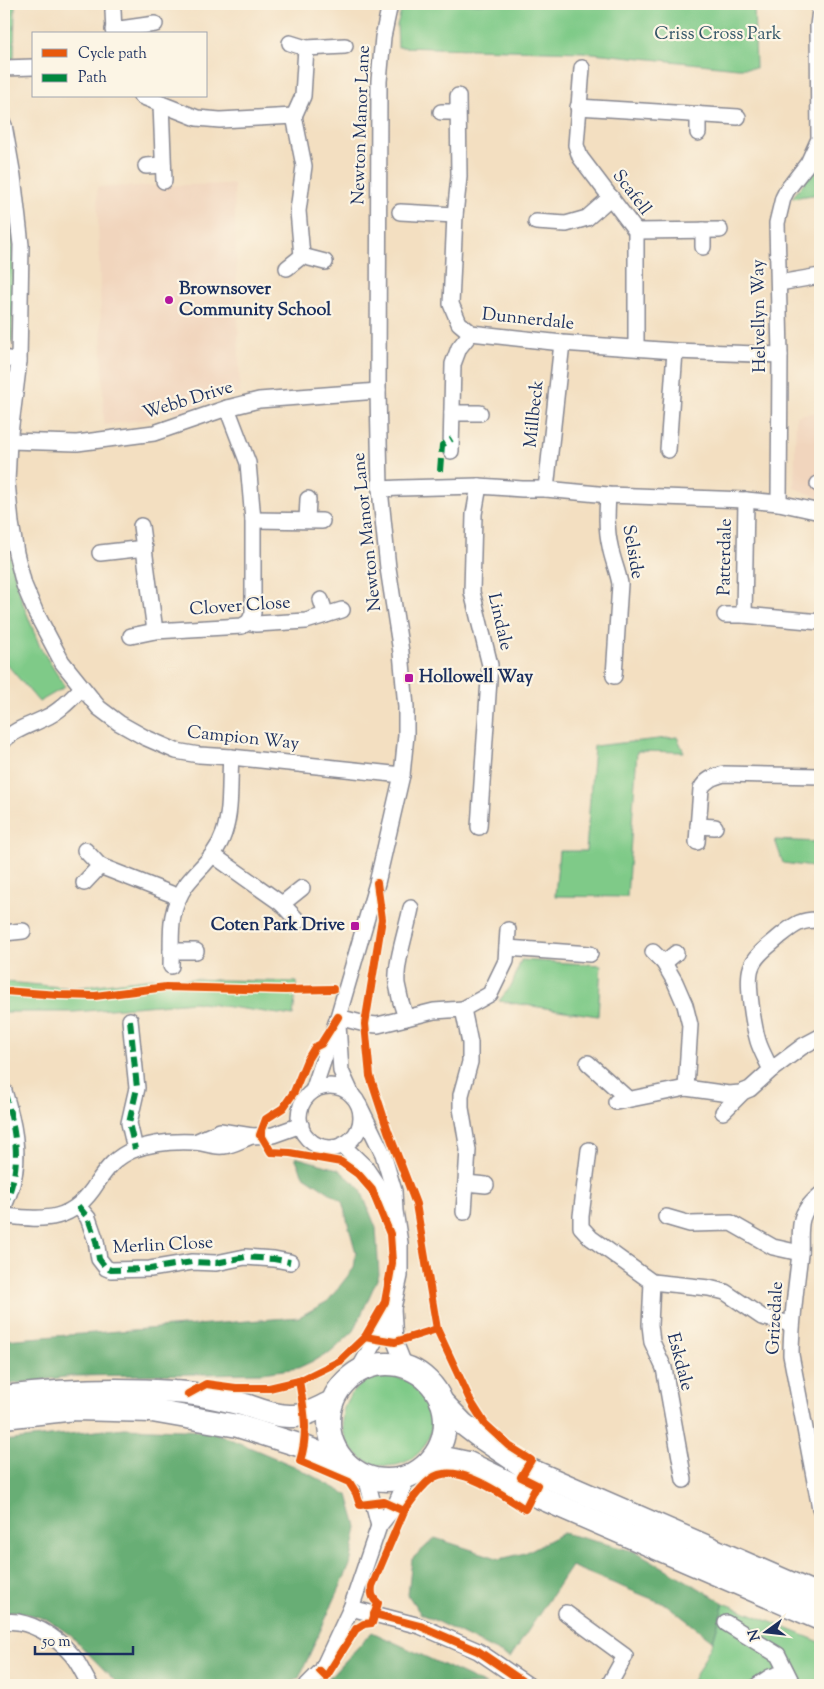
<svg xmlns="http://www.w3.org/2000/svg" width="824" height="1689" font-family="'Sorts Mill Goudy',serif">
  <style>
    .built { fill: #f1d5bd }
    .green { fill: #7fca88; stroke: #4d7c73 }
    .forest { fill: #67ae74; stroke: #416e69 }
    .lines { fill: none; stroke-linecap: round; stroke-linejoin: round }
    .minor-casing { stroke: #878790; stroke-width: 18 }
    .highway-casing { stroke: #878790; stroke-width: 25 }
    .minor { stroke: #fff; stroke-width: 15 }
    .highway { stroke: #fff; stroke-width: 22 }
    .quiet { stroke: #00873e; stroke-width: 6; stroke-dasharray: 12 6; stroke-linecap: butt }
    .cycleway-casing { stroke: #fcf5e5; stroke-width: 11 }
    .cycleway { stroke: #e8590c; stroke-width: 8 }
    .poi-dot { fill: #b5179e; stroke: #fcf5e5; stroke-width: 2 }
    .labels { text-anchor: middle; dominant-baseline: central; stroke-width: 4.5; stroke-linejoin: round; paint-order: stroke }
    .park-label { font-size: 18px; fill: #345668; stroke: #fcf5e5 }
    .street-label { font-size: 18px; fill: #1b2f5e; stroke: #fcf5e5 }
    .poi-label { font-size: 18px; font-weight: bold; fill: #1b2f5e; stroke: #fcf5e5; text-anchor: start }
  </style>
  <rect width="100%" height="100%" fill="#fcf5e5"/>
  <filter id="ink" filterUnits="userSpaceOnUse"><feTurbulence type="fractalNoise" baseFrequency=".02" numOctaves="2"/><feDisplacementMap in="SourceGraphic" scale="10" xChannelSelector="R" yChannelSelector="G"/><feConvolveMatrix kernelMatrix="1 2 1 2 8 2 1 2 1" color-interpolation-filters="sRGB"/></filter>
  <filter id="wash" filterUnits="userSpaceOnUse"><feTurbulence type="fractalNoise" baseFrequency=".0096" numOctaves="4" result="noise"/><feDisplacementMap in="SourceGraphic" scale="20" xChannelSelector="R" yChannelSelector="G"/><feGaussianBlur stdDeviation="1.12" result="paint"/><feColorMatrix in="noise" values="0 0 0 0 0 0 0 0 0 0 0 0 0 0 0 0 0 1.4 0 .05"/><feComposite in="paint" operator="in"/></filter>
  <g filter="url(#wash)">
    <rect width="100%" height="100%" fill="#f3dfc1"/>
    <!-- built -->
    <g class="built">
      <polygon points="234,184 240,393 176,413 165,409 149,419 104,425 97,187"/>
      <polygon points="820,412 820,498 794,488 796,416 803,414"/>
    </g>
    <!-- green -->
    <g class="green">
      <polygon points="4,4 15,4 14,59 4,57"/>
      <polygon points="403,4 754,4 756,68 738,68 583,52 398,47 397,25"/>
      <polygon points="820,162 820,194 792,198"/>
      <polygon points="4,168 12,216 14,280 12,341 4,348"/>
      <polygon points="4,534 22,601 40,647 65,687 39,702 4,661"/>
      <polygon points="677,737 684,752 637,751 627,897 555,896 559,851 586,851 594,746"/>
      <polygon points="775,840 820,842 820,868 783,863"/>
      <polygon points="521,960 601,965 598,1016 499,1001 512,985"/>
      <polygon points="153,978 297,982 293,1016 194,1002 74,1012 4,1012 4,980 7,982 72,988"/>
      <circle cx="387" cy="1421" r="45"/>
      <polygon points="724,1603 820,1642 820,1685 691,1685 713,1641"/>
    </g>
    <!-- forest -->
    <g class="forest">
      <polygon points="295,1157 338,1169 360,1188 376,1228 379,1275 354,1331 330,1353 298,1368 262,1373 73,1376 4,1385 4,1340 299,1317 328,1301 354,1268 356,1253 342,1201 303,1175"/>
      <polygon points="124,1428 211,1431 294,1466 348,1495 357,1527 350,1565 299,1678 286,1685 119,1685 70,1635 47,1619 14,1611 4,1614 4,1441"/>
      <polygon points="563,1533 637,1552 724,1603 713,1641 667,1605 571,1566 510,1658 420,1613 408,1595 412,1559 435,1538 500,1559 525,1553"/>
      <polygon points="372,1632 486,1685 323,1685"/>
    </g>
  </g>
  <g filter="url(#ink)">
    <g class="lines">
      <defs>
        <g id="minor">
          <polyline points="113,10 114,34"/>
          <polyline points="113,30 155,24"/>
          <polyline points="290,43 306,48 345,46"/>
          <polyline points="4,68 34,67"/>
          <polyline points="582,68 576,145 580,157 636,231 636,347"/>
          <polyline points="141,96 197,118 220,120 294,116 304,166 298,211 302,256"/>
          <polyline points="458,96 459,177 455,215 451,304 459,323 471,333 562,343 675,351 780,355"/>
          <polyline points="161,104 164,181"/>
          <polyline points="578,107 738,117"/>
          <polyline points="441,112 457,112"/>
          <polyline points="698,114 698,133"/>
          <polyline points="294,116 303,96 306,48"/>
          <polyline points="4,125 13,176 21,245 19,361 9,441 7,482 11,523 16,553 24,585 35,611 62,662 99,708 119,723 144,737 176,751 199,755 231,757 402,775"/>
          <polyline points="146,166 163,165"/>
          <polyline points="400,212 455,215"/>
          <polyline points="536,222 566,224 587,218 611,197"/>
          <polyline points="636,231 720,230"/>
          <polyline points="703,247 703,230"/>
          <polyline points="287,268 302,256 325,262"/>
          <polyline points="779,283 820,276"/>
          <polyline points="4,358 19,361"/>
          <polyline points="227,408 248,463 253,520 253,613 249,622"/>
          <polyline points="452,413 480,413"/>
          <polyline points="9,441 77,443 154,433 227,408 259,400 378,391"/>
          <polyline points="668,450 675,351"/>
          <polyline points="451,451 453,364 459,348 471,333"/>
          <polyline points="818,484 820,484"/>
          <polyline points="380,489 400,488 479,486 522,489 546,489 608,495 746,500 779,503 820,512"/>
          <polyline points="546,489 562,343"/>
          <path d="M 608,495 C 607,512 606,529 610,546 C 612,559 618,571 620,584 L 614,676"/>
          <polyline points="779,503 780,355 777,223 783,198 787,190 808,163 819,139 818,26 820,10"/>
          <polyline points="253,520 322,521"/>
          <polyline points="307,520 308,499"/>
          <polyline points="141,526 155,631"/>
          <polyline points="100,553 145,548"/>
          <polyline points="321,600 326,615"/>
          <polyline points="725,615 744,615 820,622"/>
          <polyline points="744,615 746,500"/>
          <polyline points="131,636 155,631 242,626 249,622 256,624 306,621 342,610"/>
          <path d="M 4,740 C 15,729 31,725 45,718 C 59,712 71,699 82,688"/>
          <polyline points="698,826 715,827"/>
          <polyline points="479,827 490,665 472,592 474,514 479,486"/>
          <path d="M 697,842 L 701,789 C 706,779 714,777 724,774 L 820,776"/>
          <polyline points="213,855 282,904 298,921"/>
          <polyline points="100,866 179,897"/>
          <polyline points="84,883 100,866 85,850"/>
          <polyline points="282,904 302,888"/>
          <polyline points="4,933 23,931"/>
          <polyline points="507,948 590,954"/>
          <polyline points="171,951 196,951"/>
          <polyline points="653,952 664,963 675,982 685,1005 690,1025 686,1088"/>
          <polyline points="664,963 676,953"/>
          <path d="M 171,966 C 172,935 167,913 186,885 C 199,868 217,855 224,833 C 232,809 229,782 231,757"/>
          <polyline points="338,1017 365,1024 378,1025 434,1011 463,1009"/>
          <path d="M 406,1018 C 402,1007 399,996 397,984 C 395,963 407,929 411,908"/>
          <polyline points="130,1020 137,1088 129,1123 135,1149"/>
          <polyline points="338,1024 341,1071 352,1095"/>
          <polyline points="588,1063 628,1099"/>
          <path d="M 771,1070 C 767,1061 761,1051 758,1041 C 754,1027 746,983 751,968 C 755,955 769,946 779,937 C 794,925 800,919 820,920"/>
          <circle cx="330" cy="1117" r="31"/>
          <path d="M 4,1091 C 13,1120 21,1154 12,1184 C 10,1192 7,1199 4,1206"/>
          <polyline points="313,1091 338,1017 377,883 402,775 406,735 406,707 401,652 388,568 380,489 378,391 379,81 383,37 390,4"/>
          <polyline points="616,1102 686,1088 729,1094 740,1093 750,1089 771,1070 803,1046 820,1037"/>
          <polyline points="359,1105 383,1154 394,1191 395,1211 400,1243 400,1276 393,1308 395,1342 405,1367"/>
          <polyline points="723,1112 743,1092"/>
          <polyline points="195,1142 220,1131 252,1136 273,1135 301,1125"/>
          <polyline points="342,1145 365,1167 394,1210"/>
          <polyline points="589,1150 581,1216 581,1227 591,1238 652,1282 709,1288 725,1292 762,1317 791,1324"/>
          <polyline points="466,1183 486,1185"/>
          <path d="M 820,1195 C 813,1201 804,1210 802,1219 C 799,1230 801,1243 800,1254 C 796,1288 791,1321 791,1355 L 820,1508"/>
          <polyline points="78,1206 88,1218 96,1241 99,1259 106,1268 111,1270 150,1269 192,1262 216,1263 245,1257 274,1259 290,1262"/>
          <polyline points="464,1212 468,1150 461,1108 461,1095 470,1062 470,1043 463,1009 490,994 506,961 508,930"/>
          <path d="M 4,1216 C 46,1220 72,1223 97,1183 C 107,1168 116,1157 133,1150 C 151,1143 174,1141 194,1142 C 203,1142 214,1148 224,1146 C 233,1145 243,1139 252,1136"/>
          <polyline points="666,1217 690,1224 731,1223 773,1247 800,1253"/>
          <polyline points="652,1282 650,1325 652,1342 664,1368 684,1480"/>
          <polyline points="358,1371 393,1308"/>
          <polyline points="366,1477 379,1526"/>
          <polyline points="351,1608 420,1626 478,1651 528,1685"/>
          <polyline points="566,1613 625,1656 609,1685"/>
          <path d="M 4,1622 C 28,1618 57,1637 72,1655 C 79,1663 84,1676 90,1685"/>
          <polyline points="726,1623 778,1655 793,1685"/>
          <polyline points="307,1685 322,1670 351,1608 379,1526 395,1506 408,1476"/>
          <polyline points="758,1685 770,1677 786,1672"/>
        </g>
        <g id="highway">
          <circle cx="387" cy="1422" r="58"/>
          <path d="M 4,1397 C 61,1390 117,1388 174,1392 C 198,1393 223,1399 245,1405 C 261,1410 277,1417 293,1416 C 307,1416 320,1407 332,1402"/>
          <polyline points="441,1401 463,1424 480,1437 526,1468 820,1596"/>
          <polyline points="4,1417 75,1409 152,1411 238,1426 305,1447 349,1466"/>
          <polyline points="431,1460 449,1459 468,1463 532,1494 820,1619"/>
        </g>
      </defs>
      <!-- minor casing -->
      <use href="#minor" class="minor-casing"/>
      <!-- highway casing -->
      <use href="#highway" class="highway-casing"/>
      <!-- minor -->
      <use href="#minor" class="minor"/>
      <!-- highway -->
      <use href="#highway" class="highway"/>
      <!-- quiet -->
      <g class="quiet">
        <polyline points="440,471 442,445 452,439"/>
        <polyline points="818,484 820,484"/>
        <polyline points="130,1020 137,1088 129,1123 135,1149"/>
        <path d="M 4,1091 C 13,1120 21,1154 12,1184 C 10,1192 7,1199 4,1206"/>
        <polyline points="78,1206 88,1218 96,1241 99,1259 106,1268 111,1270 150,1269 192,1262 216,1263 245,1257 274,1259 290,1262"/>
      </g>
      <defs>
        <g id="cycleway">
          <polyline points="4,991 59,995 95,996 166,987 285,990 333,989"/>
          <polyline points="260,1135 266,1119 283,1108 294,1092 307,1060 315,1047 321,1044 338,1017"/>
          <polyline points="261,1135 271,1152 290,1153 341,1162 358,1174 372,1190 390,1234 392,1263 385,1302 365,1337"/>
          <path d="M 299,1381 C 304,1409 309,1433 300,1461 L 349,1482 L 356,1493 L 360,1505 L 384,1502 L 404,1511 C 412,1500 420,1487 431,1479 C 456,1460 502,1495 525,1509 L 537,1485 L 521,1477 L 531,1460 L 509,1446 L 485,1424 L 471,1402 L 437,1329 L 416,1204 L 388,1131 L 370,1076 L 365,1024 L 382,919 L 377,883"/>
          <polyline points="188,1394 206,1384 236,1388 269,1388 299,1381 340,1361 365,1337 395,1342 437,1329"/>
          <polyline points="374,1614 420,1626 478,1651 528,1685"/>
          <path d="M 320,1671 L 326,1677 L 356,1629 L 364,1624 L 372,1623 L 378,1603 C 372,1598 371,1594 372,1586 L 404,1511"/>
        </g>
      </defs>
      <!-- cycleway casing -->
      <use href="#cycleway" class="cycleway-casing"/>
      <!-- cycleway -->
      <use href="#cycleway" class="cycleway"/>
    </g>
  </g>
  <!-- markers -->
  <g class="poi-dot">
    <circle cx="169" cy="300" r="5"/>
    <rect x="404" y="673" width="10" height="10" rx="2.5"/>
    <rect x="350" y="921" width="10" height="10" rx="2.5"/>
  </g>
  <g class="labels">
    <!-- park labels -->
    <g class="park-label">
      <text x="718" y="35">Criss Cross Park</text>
    </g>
    <!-- street labels -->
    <g class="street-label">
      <text transform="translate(362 125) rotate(-88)">Newton Manor Lane</text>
      <text transform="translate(631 193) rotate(53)">Scafell</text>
      <text transform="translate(760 316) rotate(-91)">Helvellyn Way</text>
      <text transform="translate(528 320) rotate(6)">Dunnerdale</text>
      <text transform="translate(188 401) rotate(-17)">Webb Drive</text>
      <text transform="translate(535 414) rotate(-84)">Millbeck</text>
      <text transform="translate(368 532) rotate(-96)">Newton Manor Lane</text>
      <text transform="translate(632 552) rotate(80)">Selside</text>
      <text transform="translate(726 557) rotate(-89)">Patterdale</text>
      <text transform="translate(240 607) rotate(-4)">Clover Close</text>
      <text transform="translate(499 622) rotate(77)">Lindale</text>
      <text transform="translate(243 739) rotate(6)">Campion Way</text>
      <text transform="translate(163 1246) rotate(-3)">Merlin Close</text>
      <text transform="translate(776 1318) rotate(-87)">Grizedale</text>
      <text transform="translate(679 1362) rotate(75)">Eskdale</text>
    </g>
    <!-- poi labels -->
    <g class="poi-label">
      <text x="179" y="290">Brownsover<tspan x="179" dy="21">Community School</tspan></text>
      <text x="419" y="678">Hollowell Way</text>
      <text x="345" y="926" text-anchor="end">Coten Park Drive</text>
    </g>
  </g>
  <!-- margin -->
  <rect width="824" height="1689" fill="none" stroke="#fcf5e5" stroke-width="20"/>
  <!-- legend -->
  <rect x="32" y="32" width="175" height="65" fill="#fcf5e5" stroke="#a2a6af"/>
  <rect x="42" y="49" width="25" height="8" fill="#e8590c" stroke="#a2a6af"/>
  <text x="78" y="58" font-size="15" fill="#1b2f5e">Cycle path</text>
  <rect x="42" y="74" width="25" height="8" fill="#00873e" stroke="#a2a6af"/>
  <text x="78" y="82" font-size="15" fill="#1b2f5e">Path</text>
  <!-- north arrow -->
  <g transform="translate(766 1632) rotate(255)" stroke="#fcf5e5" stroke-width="4" paint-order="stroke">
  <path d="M0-4L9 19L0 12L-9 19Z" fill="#1b2f5e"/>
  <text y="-8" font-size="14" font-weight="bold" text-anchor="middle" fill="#1b2f5e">N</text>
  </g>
  <!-- scale -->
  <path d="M35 1646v8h98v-8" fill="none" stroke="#1b2f5e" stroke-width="2.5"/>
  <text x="42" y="1646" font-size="15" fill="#1b2f5e" stroke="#fcf5e5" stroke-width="4" paint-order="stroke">50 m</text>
</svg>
